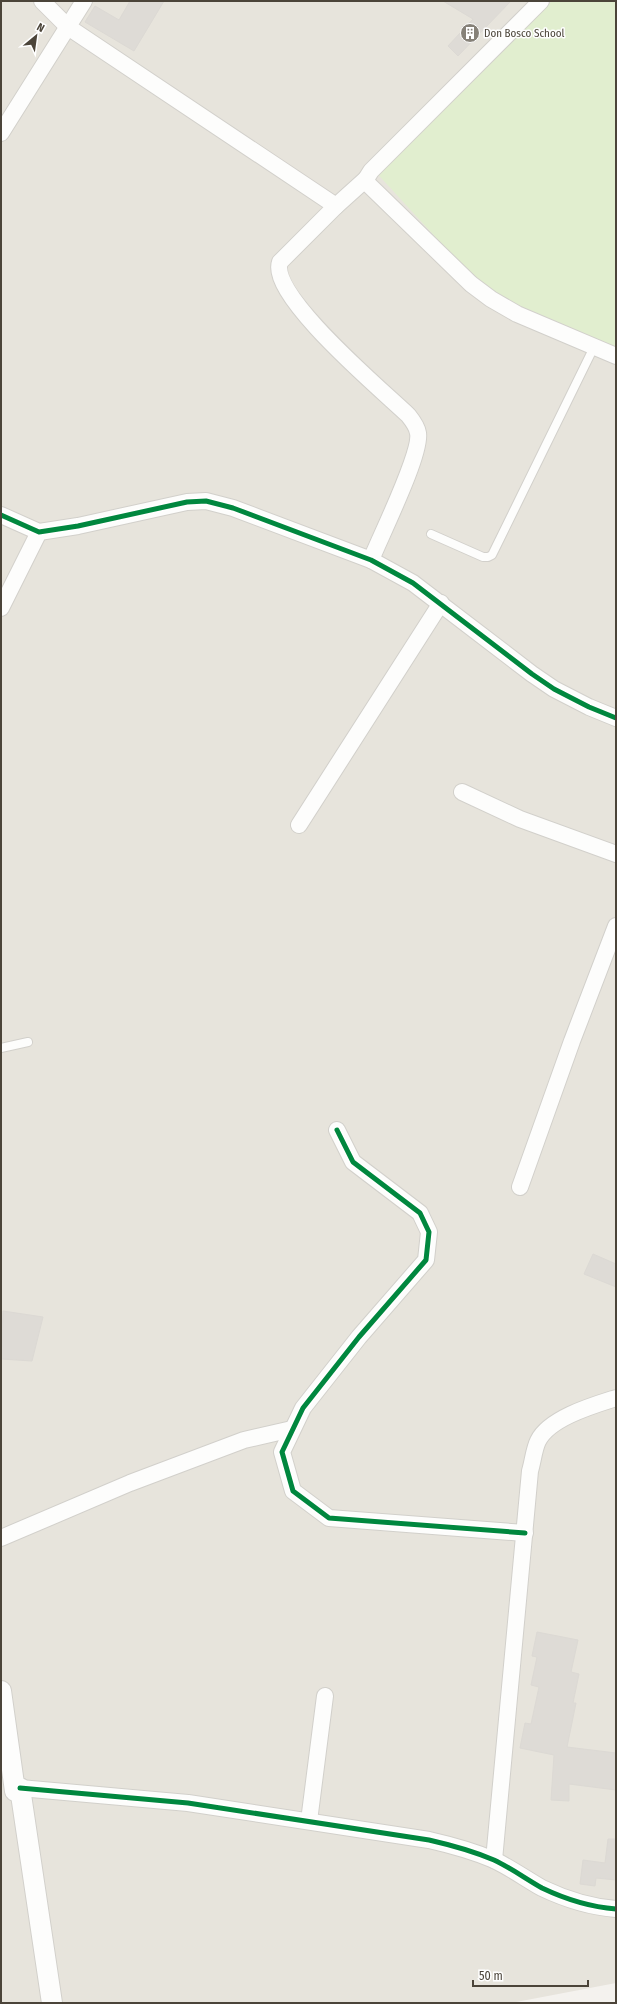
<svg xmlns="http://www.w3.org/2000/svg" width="617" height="2004" font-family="'Fira Sans Condensed',sans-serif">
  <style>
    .residential { fill: #e7e4dc }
    .green { fill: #e1eecf }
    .building { fill: #dedbd6; stroke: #dcd9d4 }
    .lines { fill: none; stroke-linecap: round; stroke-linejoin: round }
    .service-casing { stroke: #d2d0cb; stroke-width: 10 }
    .minor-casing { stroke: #d2d0cb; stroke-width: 18 }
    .tertiary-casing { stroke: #d2d0cb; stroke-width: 22 }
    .service { stroke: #fdfdfc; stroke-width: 8 }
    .minor { stroke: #fdfdfc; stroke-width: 16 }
    .tertiary { stroke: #fdfdfc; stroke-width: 20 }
    .cycleway-casing { stroke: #fff; stroke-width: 8 }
    .cycleway { stroke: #00873e; stroke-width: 5 }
    .labels { text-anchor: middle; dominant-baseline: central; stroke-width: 3; stroke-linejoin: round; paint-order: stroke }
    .poi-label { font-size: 11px; fill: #4b4439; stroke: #fff; text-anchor: start }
  </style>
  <rect width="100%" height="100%" fill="#f4f2ee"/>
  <!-- residential -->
  <polygon class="residential" points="1,1 616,1 616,1983 511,2003 1,2003"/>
  <!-- green -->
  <polygon class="green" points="552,1 616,1 616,347 485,291 372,168"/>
  <!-- building -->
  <g class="building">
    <polygon points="130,1 164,1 134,51 85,22 95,6 119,20"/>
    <polygon points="443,1 511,1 458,56 448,46 473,19"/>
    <polygon points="593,1254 616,1264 616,1287 584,1274"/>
    <polygon points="3,1311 43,1317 32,1361 1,1359"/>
    <polygon points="537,1632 578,1640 571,1672 579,1674 573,1703 576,1703 567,1747 616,1753 616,1790 569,1784 569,1801 551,1800 554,1755 520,1748 525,1723 531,1724 539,1687 531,1685 537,1657 532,1656"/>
    <polygon points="608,1839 616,1839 616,1880 596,1878 595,1886 580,1884 583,1860 605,1863"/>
  </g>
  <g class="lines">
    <defs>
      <g id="service">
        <polyline points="431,534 483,557 488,557 492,555 594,347"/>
        <polyline points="1,1048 28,1042"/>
      </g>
      <g id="minor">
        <polyline points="42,1 68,27 336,206"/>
        <polyline points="541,1 371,171 366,179 368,184 471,284 491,299 517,314 616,356"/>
        <polyline points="1,133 84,1"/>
        <path d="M 366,179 L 336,206 L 280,262 C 268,295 383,391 408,415 C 412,420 417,426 418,433 C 422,453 380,537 371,560"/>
        <polyline points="1,515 39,532 78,526 187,502 206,501 233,508 371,560 413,583 532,674 554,689 589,707 616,718"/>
        <polyline points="1,608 39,532"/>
        <polyline points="462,792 520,819 616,854"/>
        <polyline points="299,825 441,603"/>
        <polyline points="337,1130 353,1162 420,1213 429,1232 426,1260 359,1337 303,1408 282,1452 293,1491 329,1518 525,1533"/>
        <polyline points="520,1187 572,1041 616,926"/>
        <polyline points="1,1538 130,1483 244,1440 292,1429"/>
        <path d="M 20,1788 L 188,1803 L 429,1840 C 451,1845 473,1851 494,1860 C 511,1868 526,1879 542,1888 C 565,1899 591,1907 616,1909"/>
        <polyline points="309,1821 325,1696"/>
        <path d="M 494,1860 L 530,1471 C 533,1461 534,1449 538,1441 C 549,1418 594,1405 616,1398"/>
      </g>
      <polyline id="tertiary" points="1,1691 15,1791 20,1788 52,2003"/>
    </defs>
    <!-- service casing -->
    <use href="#service" class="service-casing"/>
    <!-- minor casing -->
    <use href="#minor" class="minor-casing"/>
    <!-- tertiary casing -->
    <use href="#tertiary" class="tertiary-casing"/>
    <!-- service -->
    <use href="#service" class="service"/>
    <!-- minor -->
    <use href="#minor" class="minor"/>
    <!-- tertiary -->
    <use href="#tertiary" class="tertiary"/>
    <defs>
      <g id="cycleway">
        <polyline points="1,515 39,532 78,526 187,502 206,501 233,508 371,560 413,583 532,674 554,689 589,707 616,718"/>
        <polyline points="337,1130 353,1162 420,1213 429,1232 426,1260 359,1337 303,1408 282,1452 293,1491 329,1518 525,1533"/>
        <path d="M 20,1788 L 188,1803 L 429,1840 C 451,1845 473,1851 494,1860 C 511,1868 526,1879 542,1888 C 565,1899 591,1907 616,1909"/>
      </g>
    </defs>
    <!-- cycleway casing -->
    <use href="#cycleway" class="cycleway-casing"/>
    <!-- cycleway -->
    <use href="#cycleway" class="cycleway"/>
  </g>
  <!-- icons -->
  <defs>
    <symbol id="building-disc" viewBox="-11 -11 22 22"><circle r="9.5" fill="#868178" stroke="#fff"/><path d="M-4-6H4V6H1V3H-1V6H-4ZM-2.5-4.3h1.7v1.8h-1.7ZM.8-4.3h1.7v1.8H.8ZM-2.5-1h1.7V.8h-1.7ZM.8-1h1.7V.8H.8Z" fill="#fff"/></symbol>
  </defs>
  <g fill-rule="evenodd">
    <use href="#building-disc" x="459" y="22" width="22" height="22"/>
  </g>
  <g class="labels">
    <!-- poi labels -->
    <g class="poi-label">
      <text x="484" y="33">Don Bosco School</text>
    </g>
  </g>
  <!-- border -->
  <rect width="617" height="2004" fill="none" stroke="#4b4439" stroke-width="4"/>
  <!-- north arrow -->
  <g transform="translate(36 36) rotate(29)" stroke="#ffffff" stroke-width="3" paint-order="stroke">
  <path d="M0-3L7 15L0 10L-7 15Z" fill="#4b4439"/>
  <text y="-6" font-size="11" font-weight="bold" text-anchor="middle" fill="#4b4439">N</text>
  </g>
  <!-- scale -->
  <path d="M473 1980v6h115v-6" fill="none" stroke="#4b4439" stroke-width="2"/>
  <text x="479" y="1980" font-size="12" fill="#4b4439" stroke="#ffffff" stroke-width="3" paint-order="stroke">50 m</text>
</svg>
